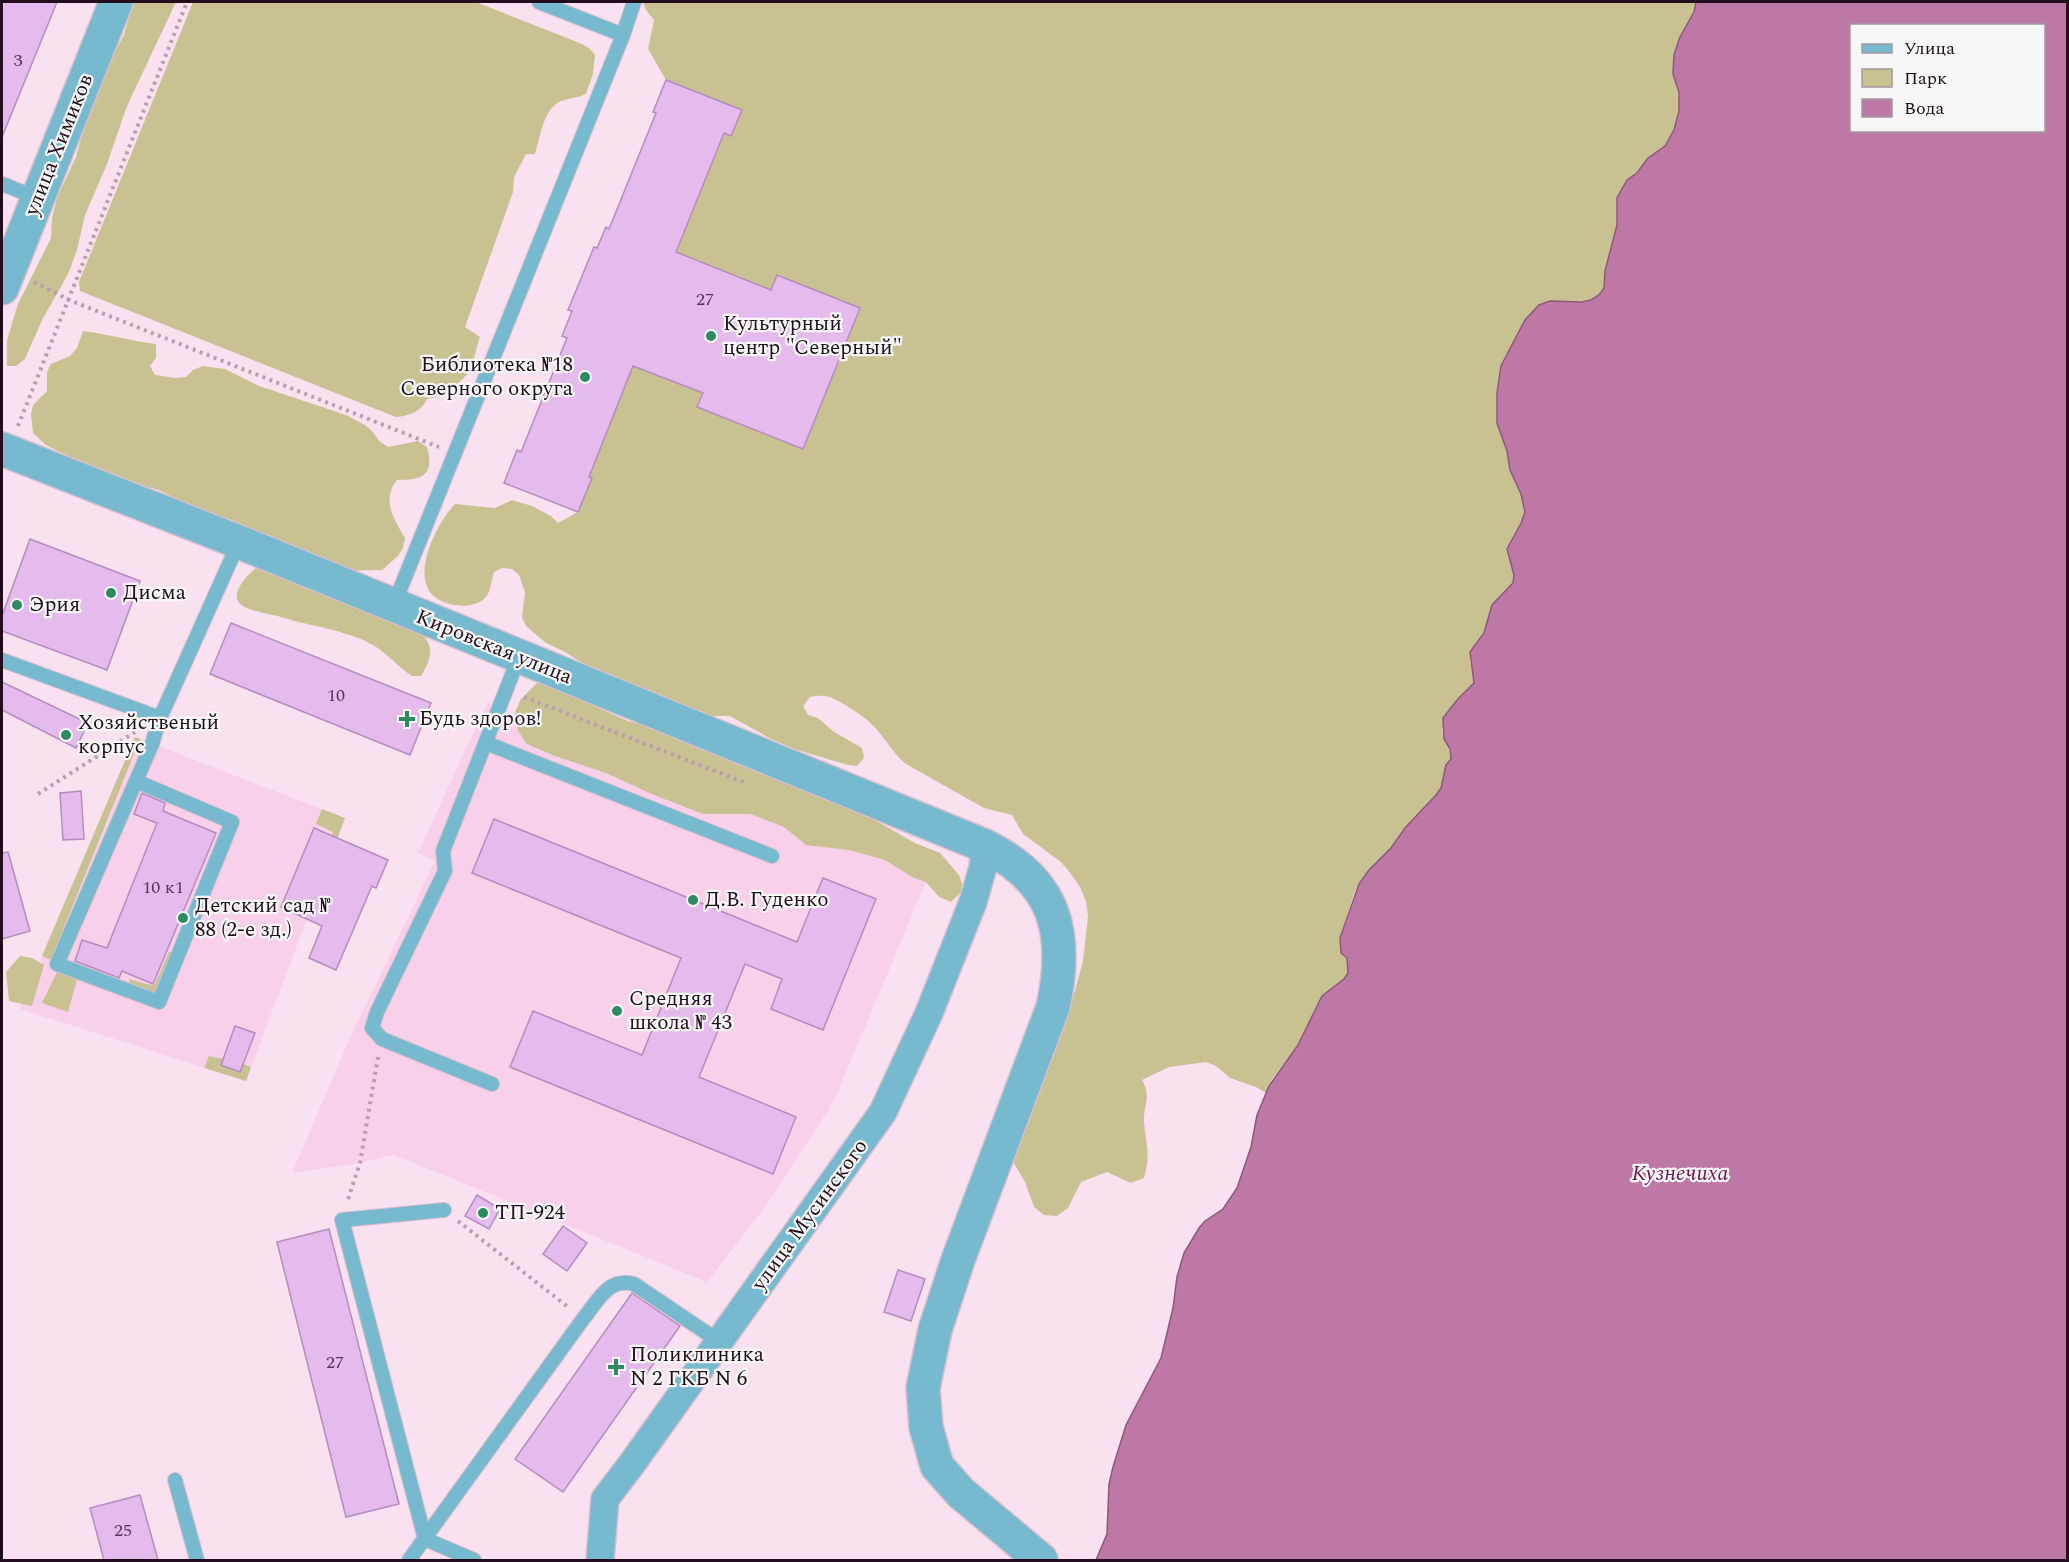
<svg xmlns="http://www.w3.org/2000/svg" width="2069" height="1562" font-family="Spectral,serif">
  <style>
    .built { fill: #f9d0e9 }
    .green { fill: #c8c192 }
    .water { fill: #bd78a6; stroke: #8e587c; stroke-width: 1.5; fill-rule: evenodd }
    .building { fill: #e5baed; stroke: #b48cbd; stroke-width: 1.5 }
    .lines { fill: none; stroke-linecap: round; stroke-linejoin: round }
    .service-casing { stroke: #d7bfce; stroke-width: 16 }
    .minor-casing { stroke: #d7bfce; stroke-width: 30 }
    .tertiary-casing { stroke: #d7bfce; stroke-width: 36 }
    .path { stroke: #b79fae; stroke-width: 4; stroke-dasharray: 3 4.5; stroke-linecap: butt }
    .service { stroke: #77b9ce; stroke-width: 14 }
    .minor { stroke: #77b9ce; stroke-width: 27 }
    .tertiary { stroke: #77b9ce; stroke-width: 33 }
    .poi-dot { fill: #2d8a61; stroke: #f7f7f7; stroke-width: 2 }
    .labels { text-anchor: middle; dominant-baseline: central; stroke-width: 4.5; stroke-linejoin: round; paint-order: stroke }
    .number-label { font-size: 18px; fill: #523850 }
    .street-label { font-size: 21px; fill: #210d1b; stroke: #f7f7f7 }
    .poi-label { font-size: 21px; fill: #210d1b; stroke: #f7f7f7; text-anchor: start }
    .water-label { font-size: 22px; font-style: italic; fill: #691653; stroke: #f7f7f7 }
  </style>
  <rect width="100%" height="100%" fill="#fae1f0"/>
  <!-- built -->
  <g class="built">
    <polygon points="487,703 928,877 834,1101 766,1206 707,1282 394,1155 360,1163 292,1173 349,1040 435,861 418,853"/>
    <polygon points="135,737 345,818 246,1081 20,1009"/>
  </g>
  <!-- green -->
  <g class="green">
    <polygon points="133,2 176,2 127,106 107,164 85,215 77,250 68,274 42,320 25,359 16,366 7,366 7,340 18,304 51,238 52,218 57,198 76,157 88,113 105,69 124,35"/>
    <path d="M 193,2 L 476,2 L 582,44 L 589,48 L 595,55 L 593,74 L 586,94 C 578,98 567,98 559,102 C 543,111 540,138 535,154 L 526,154 L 514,177 L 513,192 L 465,327 L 480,337 C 476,348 474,364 467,374 C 458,386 442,397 427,399 C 422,411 409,416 396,417 L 80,291 L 79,282 Z"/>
    <path d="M 643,2 L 1696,2 L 1694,12 L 1680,37 L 1674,55 L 1673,74 L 1679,92 L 1679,111 L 1674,130 L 1665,147 L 1648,158 L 1637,173 L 1627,180 L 1617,198 L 1617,225 L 1605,271 L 1604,288 L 1599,295 L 1591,300 L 1539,305 L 1525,320 L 1501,366 L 1497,393 L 1497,423 L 1507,451 L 1510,470 L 1521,494 L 1525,512 L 1516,532 L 1509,557 L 1514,575 L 1513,583 L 1492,605 L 1484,633 L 1476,644 L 1470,660 L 1474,683 L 1442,729 C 1444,740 1450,748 1451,759 L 1446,765 L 1441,788 L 1436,795 L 1405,828 L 1391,848 L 1369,870 L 1355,891 L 1340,938 L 1349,965 L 1348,973 L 1344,979 L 1322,996 L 1298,1045 L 1272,1079 L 1266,1093 L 1256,1087 L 1230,1078 L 1216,1066 L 1206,1062 L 1169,1067 L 1142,1080 C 1152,1097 1143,1105 1144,1122 C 1146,1147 1151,1152 1144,1178 L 1131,1183 L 1107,1172 L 1081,1182 L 1068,1208 L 1057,1216 L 1044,1215 L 1034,1207 L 1025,1182 L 1012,1160 L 1075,991 L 1083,961 L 1088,916 L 1086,901 L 1080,887 L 1071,874 L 1061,862 L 1023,834 L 1012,815 L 984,808 L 906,764 C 894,754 888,743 878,731 C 869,720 857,712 845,705 C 832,697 825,694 810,697 L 803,706 L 808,715 L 818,718 L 834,732 L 862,748 L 864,758 L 857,766 L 848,765 L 797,750 L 771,739 L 730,716 L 711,716 L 702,713 L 613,679 L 598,669 L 589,667 L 565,652 L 546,643 L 526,626 L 522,618 L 525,592 L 519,575 L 512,569 L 502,568 L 494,572 C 492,578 491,588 488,594 C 477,613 437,607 428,589 C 416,565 438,522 455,504 L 495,508 L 512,500 L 532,506 L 551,516 L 558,523 L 578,512 L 592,478 L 589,477 L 633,366 L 703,393 L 698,407 L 803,449 L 860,309 L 777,275 L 771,290 L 676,252 L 724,133 L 731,136 L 742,110 L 666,80 L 648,49 L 654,20 L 646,10 Z"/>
    <path d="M 83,331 C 108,334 131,341 156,344 L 156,358 L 150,366 L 155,375 L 176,378 L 186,377 L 193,370 L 203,366 L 225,369 L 259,386 L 346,415 L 365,425 L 373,432 L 379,441 L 388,447 L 418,441 L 427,447 C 435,476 422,480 397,480 C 381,499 394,520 405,538 L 403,548 L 398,556 L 382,570 L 335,571 L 202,512 L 159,490 L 106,476 L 46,445 L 33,433 L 31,414 L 33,405 L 47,391 L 47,372 L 51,364 L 70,356 L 77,348 Z"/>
    <path d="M 261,565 L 417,629 C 435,646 433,656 421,676 L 412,676 C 398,667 387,653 373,645 C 344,629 312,627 281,617 C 271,614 243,611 238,601 C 232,589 251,570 261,565 Z"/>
    <polygon points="537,683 556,689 628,721 644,725 866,815 915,843 940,853 959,875 962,883 961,892 951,902 939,897 926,882 914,878 885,860 849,850 806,845 784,827 750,814 703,814 654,795 606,773 555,756 527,744 518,731 515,712 521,699"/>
    <polygon points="135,737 140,739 62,932 65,935 54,961 42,956"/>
    <polygon points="322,809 345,818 322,880 319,865 333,832 316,824"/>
    <polygon points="169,952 174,954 159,994 131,987 129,979 154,986"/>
    <polygon points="20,956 32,958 44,965 32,1006 9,1001 6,972"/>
    <polygon points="57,972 77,979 68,1012 42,1003"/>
    <polygon points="209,1056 223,1059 221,1065 240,1072 243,1064 251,1067 246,1081 204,1068"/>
  </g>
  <!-- water -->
  <path class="water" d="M 1696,2 L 2067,2 L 2067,1560 L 1096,1560 L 1107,1534 L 1109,1484 L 1113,1467 L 1126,1425 L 1161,1358 L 1173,1308 L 1177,1277 L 1184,1253 L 1199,1228 L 1205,1221 L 1223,1209 L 1237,1188 L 1251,1147 L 1257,1115 L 1269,1086 L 1298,1045 L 1322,996 L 1344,979 L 1348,973 L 1347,958 L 1341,953 L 1340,938 L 1359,884 L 1369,870 L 1391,848 L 1405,828 L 1436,795 L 1441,788 L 1446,765 L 1451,759 L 1450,749 L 1444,739 L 1443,718 L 1457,700 L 1474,683 L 1470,652 L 1484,633 L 1492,605 L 1513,583 L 1514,575 L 1507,549 L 1521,523 L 1525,512 L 1521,494 L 1510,470 L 1507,451 L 1497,423 L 1497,393 L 1501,366 L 1525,320 L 1539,305 L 1550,301 L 1581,302 L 1591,300 L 1599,295 L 1604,288 L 1605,271 L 1617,225 L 1617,198 L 1627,180 L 1637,173 L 1648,158 L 1665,146 L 1674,130 L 1679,111 L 1679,92 L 1673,74 L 1674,55 L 1680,37 L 1694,12 ZM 1852,26 L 2044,26 L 2044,130 L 1852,130 Z"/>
  <!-- building -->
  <g class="building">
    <polygon points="2,2 57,2 2,137"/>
    <polygon points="666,80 742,110 731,136 724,133 676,252 771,290 777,275 860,308 803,449 697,407 703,393 633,366 589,477 592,478 578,512 504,483 517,450 521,452 567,338 562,336 572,311 568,310 594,247 597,248 606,227 609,229 656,113 653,112"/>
    <polygon points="30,539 140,581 107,670 2,631 2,616"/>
    <polygon points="231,623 431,703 410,755 210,674"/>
    <polygon points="2,682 88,723 76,748 2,710"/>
    <polygon points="81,791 84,839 63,840 60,793"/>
    <polygon points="142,793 165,803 163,811 216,833 153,984 122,971 119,978 75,961 82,940 107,948 157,823 134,814"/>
    <polygon points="494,819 797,942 823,878 876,899 823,1030 771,1009 782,979 745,964 699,1077 796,1117 773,1174 510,1067 533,1011 642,1055 681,958 472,873"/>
    <polygon points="314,828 388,860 376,888 372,886 336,970 309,958 322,926 281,907"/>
    <polygon points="8,852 30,931 2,939 2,853"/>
    <polygon points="235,1026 255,1033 240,1072 221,1065"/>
    <polygon points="477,1195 500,1209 489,1229 465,1216"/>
    <polygon points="563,1226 587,1243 567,1271 543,1254"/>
    <polygon points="329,1229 399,1504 346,1517 277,1242"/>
    <polygon points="898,1270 925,1279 911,1321 884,1312"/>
    <polygon points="632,1293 680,1326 563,1492 515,1459"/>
    <polygon points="140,1495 158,1560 104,1560 90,1508"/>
  </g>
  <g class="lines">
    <defs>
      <g id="service">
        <polyline points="623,35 634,2"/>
        <polyline points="2,184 38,198"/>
        <polyline points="393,607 623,35 539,2"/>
        <polyline points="2,660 160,718 239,542"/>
        <polyline points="486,743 772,856"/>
        <polyline points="136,781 232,822 159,1002 57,964 152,744 160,718"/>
        <polyline points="492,1084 382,1039 372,1028 377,1012 445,871 443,851 519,657"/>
        <polyline points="444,1210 342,1220 425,1539 474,1560"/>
        <polyline points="175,1480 197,1560"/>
        <path d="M 409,1560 L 583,1319 C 598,1301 608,1277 634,1284 L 720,1342"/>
      </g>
      <polyline id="minor" points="600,1560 605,1499 631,1465 883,1112 929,1013 973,902 983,867 985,846"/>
      <g id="tertiary">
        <polyline points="2,288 116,2"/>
        <path d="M 2,449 L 239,542 L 985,846 C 1056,881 1069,933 1053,1007 L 958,1260 L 935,1330 L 923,1388 L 926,1427 L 937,1466 L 961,1493 L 1041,1560"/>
      </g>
    </defs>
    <!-- service casing -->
    <use href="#service" class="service-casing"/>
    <!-- minor casing -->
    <use href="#minor" class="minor-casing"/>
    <!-- tertiary casing -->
    <use href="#tertiary" class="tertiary-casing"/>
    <!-- path -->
    <g class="path">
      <polyline points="34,282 69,300 439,447"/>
      <polyline points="18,426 187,2"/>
      <polyline points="524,697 746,783"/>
      <polyline points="38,794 135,732"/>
      <polyline points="348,1199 360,1163 378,1057"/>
      <polyline points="458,1221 568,1307"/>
    </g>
    <!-- service -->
    <use href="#service" class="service"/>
    <!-- minor -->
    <use href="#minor" class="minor"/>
    <!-- tertiary -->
    <use href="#tertiary" class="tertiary"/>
  </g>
  <!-- markers -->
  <g class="poi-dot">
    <circle cx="711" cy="336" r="6"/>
    <circle cx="585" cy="377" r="6"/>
    <circle cx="111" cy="593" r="6"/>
    <circle cx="17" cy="605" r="6"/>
    <path d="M404 710h6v6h6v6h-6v6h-6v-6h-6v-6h6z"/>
    <circle cx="66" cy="735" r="6"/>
    <circle cx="693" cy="900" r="6"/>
    <circle cx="183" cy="918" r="6"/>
    <circle cx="617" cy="1011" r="6"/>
    <circle cx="483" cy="1213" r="6"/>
    <path d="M613 1358h6v6h6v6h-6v6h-6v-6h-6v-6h6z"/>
  </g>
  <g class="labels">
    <!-- number labels -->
    <g class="number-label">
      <text x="18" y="60">3</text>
      <text x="705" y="299">27</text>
      <text x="336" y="695">10</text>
      <text x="163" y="887">10 к1</text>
      <text x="335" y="1362">27</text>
      <text x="123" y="1530">25</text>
    </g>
    <!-- street labels -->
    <g class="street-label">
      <text transform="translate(59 145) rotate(-68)">улица Химиков</text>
      <text transform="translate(494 647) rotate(22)">Кировская улица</text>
      <text transform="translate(810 1215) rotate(-54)">улица Мусинского</text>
    </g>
    <!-- poi labels -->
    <g class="poi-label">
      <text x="723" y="324">Культурный<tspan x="723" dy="24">центр "Северный"</tspan></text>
      <text x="573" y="365" text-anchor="end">Библиотека №18<tspan x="573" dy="24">Северного округа</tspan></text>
      <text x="123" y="593">Дисма</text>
      <text x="29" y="605">Эрия</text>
      <text x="419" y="719">Будь здоров!</text>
      <text x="78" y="723">Хозяйственый<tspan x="78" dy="24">корпус</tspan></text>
      <text x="705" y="900">Д.В. Гуденко</text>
      <text x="195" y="906">Детский сад №<tspan x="195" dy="24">88 (2-е зд.)</tspan></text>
      <text x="629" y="999">Средняя<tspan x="629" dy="24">школа № 43</tspan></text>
      <text x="495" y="1213">ТП-924</text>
      <text x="630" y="1355">Поликлиника<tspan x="630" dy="24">N 2 ГКБ N 6</tspan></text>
    </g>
    <!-- water labels -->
    <g class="water-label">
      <text x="1680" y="1173">Кузнечиха</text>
    </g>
  </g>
  <!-- border -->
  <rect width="2069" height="1562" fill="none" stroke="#210d1b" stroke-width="6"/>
  <!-- legend -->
  <rect x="1850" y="24" width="195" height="108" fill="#f7f7f7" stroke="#a1999f" stroke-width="1.5"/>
  <rect x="1862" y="44" width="30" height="9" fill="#77b9ce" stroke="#a1999f" stroke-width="1.5"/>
  <text x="1904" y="54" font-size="18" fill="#210d1b">Улица</text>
  <rect x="1862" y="69" width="30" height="18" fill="#c8c192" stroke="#a1999f" stroke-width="1.5"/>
  <text x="1904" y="84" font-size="18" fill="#210d1b">Парк</text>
  <rect x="1862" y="99" width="30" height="18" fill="#bd78a6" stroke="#a1999f" stroke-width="1.5"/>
  <text x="1904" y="114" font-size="18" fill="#210d1b">Вода</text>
</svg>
